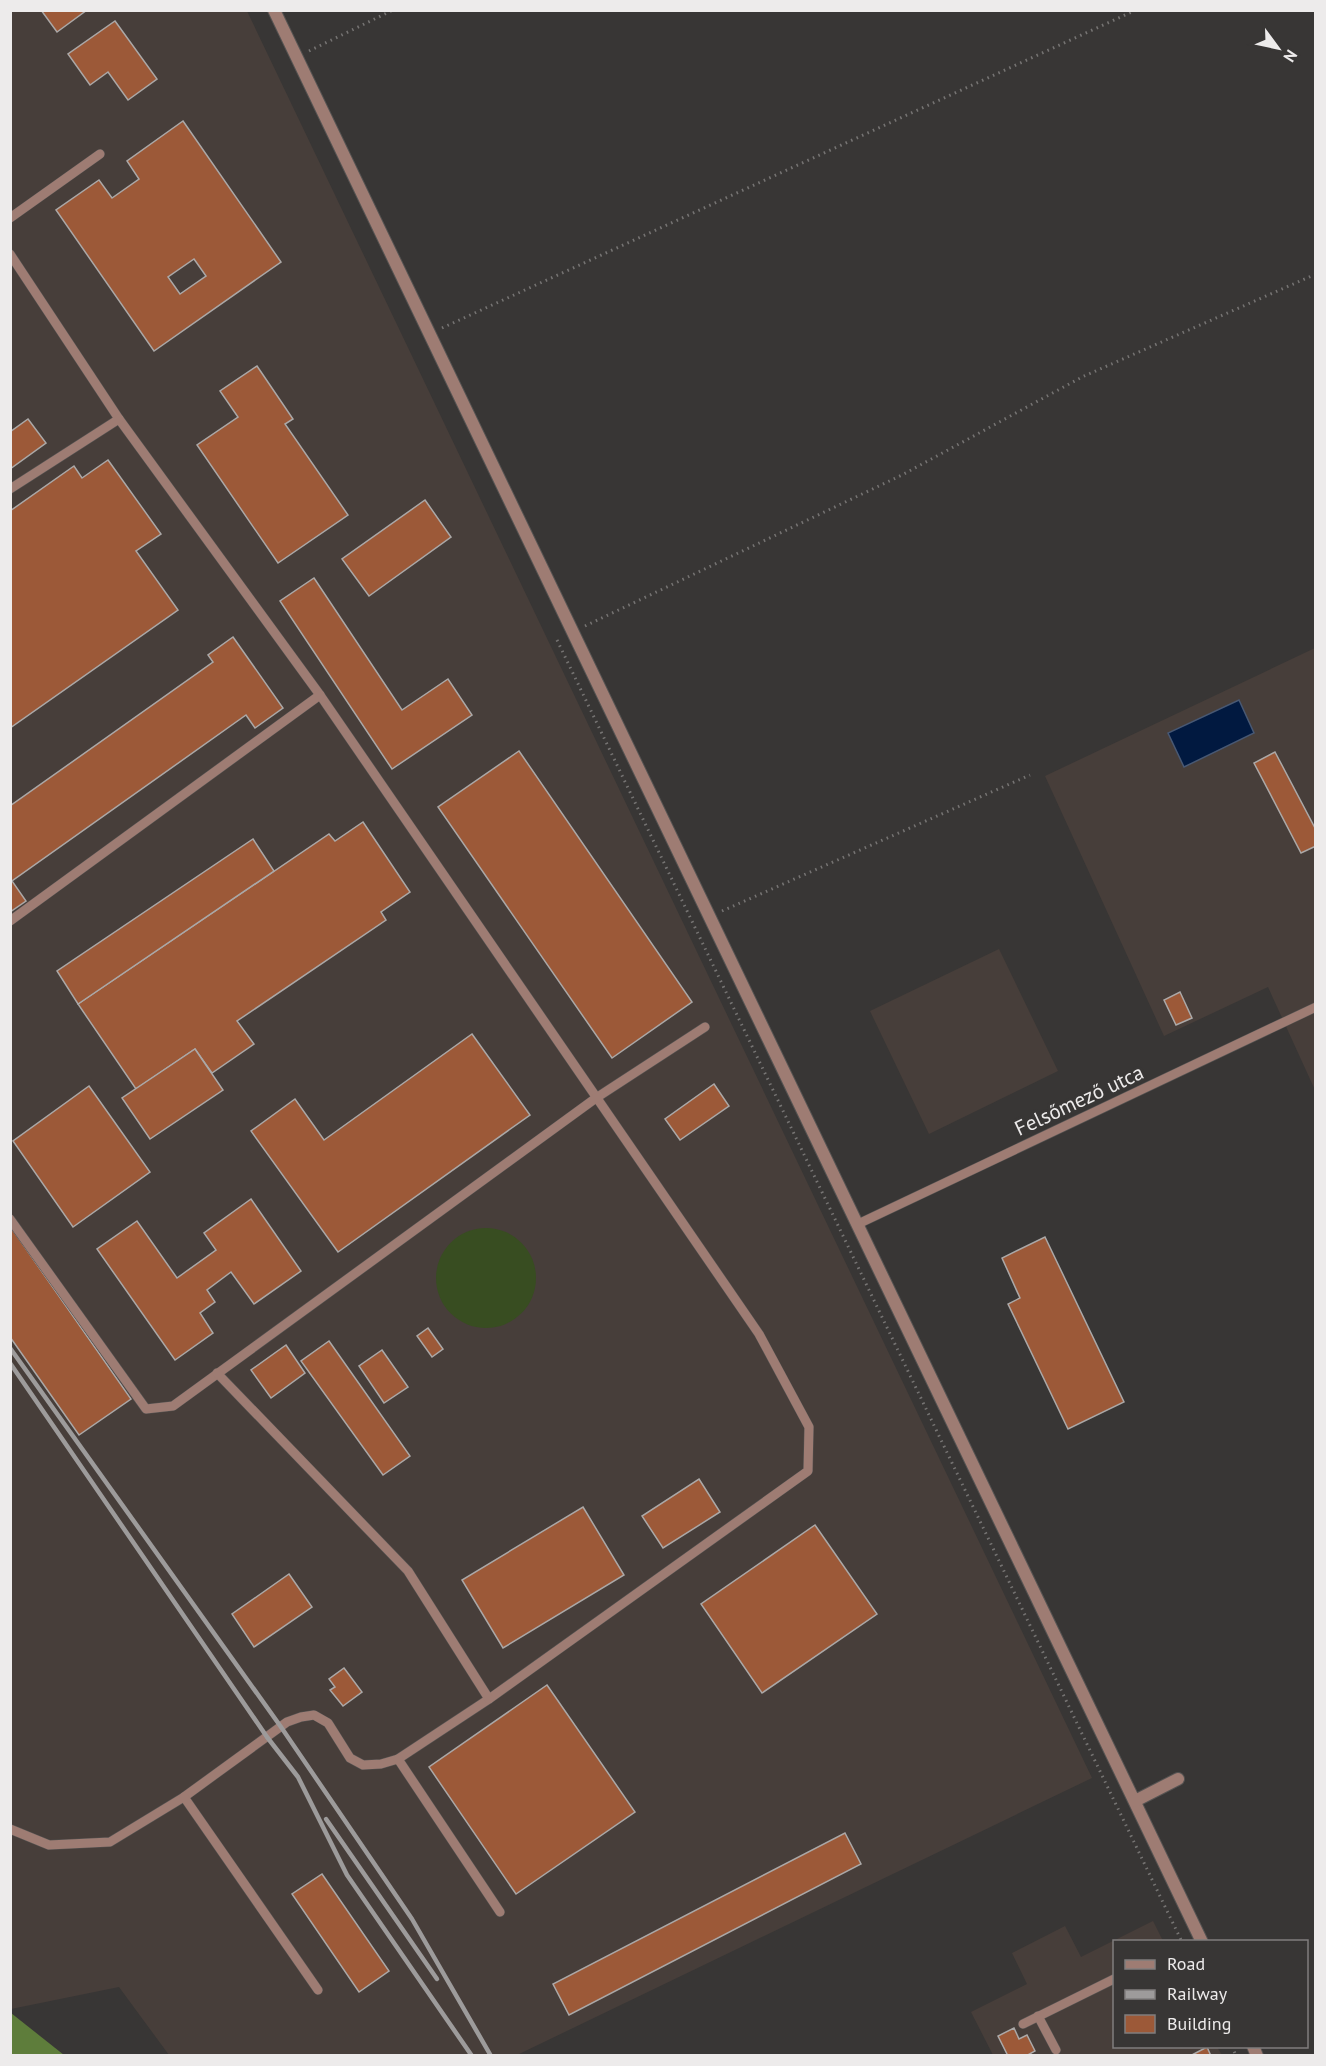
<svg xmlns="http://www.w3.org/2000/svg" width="1326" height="2066" font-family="'PT Sans',sans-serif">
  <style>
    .built { fill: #473e3a }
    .green { fill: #384d21 }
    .forest { fill: #5e7d3b }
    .water { fill: #011940; stroke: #485873; stroke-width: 1.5 }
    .building { fill: #9c5938; stroke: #aba8a7; stroke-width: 1.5; fill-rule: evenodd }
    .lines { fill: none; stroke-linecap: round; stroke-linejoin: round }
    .service-casing { stroke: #555352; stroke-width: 10 }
    .minor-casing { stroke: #555352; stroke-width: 14 }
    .path { stroke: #767473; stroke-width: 3; stroke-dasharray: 1.5 4.5; stroke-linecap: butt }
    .service { stroke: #9e7c73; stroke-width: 9 }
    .minor { stroke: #9e7c73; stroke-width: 12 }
    .rail { stroke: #9d9b9b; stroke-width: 4.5 }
    .labels { text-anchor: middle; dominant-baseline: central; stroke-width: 6; stroke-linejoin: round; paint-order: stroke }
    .street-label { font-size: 21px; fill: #edebeb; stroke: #383635 }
  </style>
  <rect width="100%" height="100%" fill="#383635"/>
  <!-- built -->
  <g class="built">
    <polygon points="11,11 247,11 1092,1778 517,2055 169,2055 119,1987 11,2009"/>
    <polygon points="1315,648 1315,1090 1268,987 1164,1036 1045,776"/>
    <polygon points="999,949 1058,1071 929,1134 870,1011"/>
    <polygon points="1153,1921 1163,1941 1114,1942 1114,2046 1217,2047 1222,2055 993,2055 971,2012 1027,1984 1012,1953 1065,1926 1081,1957"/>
  </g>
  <!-- green -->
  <circle class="green" cx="486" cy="1278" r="50"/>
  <!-- forest -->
  <polygon class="forest" points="10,2013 11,2013 64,2055 11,2055"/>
  <!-- water -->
  <polygon class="water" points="1239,700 1254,733 1184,767 1168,733"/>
  <!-- building -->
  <g class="building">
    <polygon points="41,10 87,10 57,32"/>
    <polygon points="115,21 157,79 128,100 108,72 90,85 68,54"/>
    <path d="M 183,121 L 281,262 L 154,351 L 56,210 L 99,180 L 112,198 L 139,179 L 127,161 ZM 194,259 L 206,276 L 180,294 L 168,277 Z"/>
    <polygon points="257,366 293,419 285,424 348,515 278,563 197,445 238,417 220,391"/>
    <polygon points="28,419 46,443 10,469 10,432"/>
    <polygon points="108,460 161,534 136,551 178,610 10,728 10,511 74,466 82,478"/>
    <polygon points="425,500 451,537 369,596 342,559"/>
    <polygon points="314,578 402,710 448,679 472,715 392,769 280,601"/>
    <polygon points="233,637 283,708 255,728 246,715 12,881 26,901 10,912 10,806 213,662 208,655"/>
    <polygon points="519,751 692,1002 612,1058 438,807"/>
    <polygon points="1275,752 1316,830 1316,846 1301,853 1254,763"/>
    <polygon points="363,822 410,892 381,912 386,920 237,1021 254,1044 212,1073 195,1049 136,1089 78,1004 329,834 335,841"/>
    <polygon points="253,839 274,871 78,1004 57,971"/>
    <polygon points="1180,992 1192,1018 1176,1025 1164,1000"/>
    <polygon points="472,1034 530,1115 338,1252 251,1131 295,1099 324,1140"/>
    <polygon points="195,1049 223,1090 150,1139 122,1098"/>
    <polygon points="714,1084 729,1106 680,1140 665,1119"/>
    <polygon points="89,1086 150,1172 73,1227 13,1141"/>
    <polygon points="251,1199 301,1271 254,1304 231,1272 207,1290 215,1302 200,1313 213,1333 175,1360 97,1249 137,1221 177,1278 216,1250 204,1233"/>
    <polygon points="10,1226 131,1399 79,1435 10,1337"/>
    <polygon points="1045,1237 1124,1402 1068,1429 1008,1304 1020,1298 1002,1258"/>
    <polygon points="428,1328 443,1349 432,1357 417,1336"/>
    <polygon points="329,1341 410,1456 383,1475 301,1361"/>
    <polygon points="286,1345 305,1373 271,1398 251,1370"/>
    <polygon points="382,1350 408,1387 384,1403 359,1366"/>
    <polygon points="699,1479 720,1512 663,1548 642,1516"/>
    <polygon points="583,1507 624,1575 503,1648 462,1580"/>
    <polygon points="815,1525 877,1614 762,1693 701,1604"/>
    <polygon points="289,1574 312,1607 254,1647 232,1614"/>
    <polygon points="344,1668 362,1692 343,1706 330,1690 335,1687 329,1679"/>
    <polygon points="547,1685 635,1812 516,1894 429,1767"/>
    <polygon points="845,1833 861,1864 569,2015 553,1984"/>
    <polygon points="322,1874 389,1971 359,1992 292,1894"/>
    <polygon points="1014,2028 1019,2039 1027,2035 1035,2051 1026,2056 1008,2056 998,2036"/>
    <polygon points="1207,2047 1211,2056 1190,2056"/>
  </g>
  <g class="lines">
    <defs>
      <g id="service">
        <polyline points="10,218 100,154"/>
        <polyline points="10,254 119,419 320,695 759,1334 809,1427 808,1471 489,1699 398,1759 381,1764 363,1765 350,1758 328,1723 314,1715 301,1717 287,1722 184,1797 110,1842 49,1845 10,1829"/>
        <polyline points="10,489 119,419"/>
        <polyline points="10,921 320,695"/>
        <polyline points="10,1219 146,1409 173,1406 596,1098 705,1027"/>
        <polyline points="858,1224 1316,1007"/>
        <polyline points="217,1373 408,1571 489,1699"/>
        <polyline points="398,1759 500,1912"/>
        <polyline points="184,1797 318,1990"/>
        <polyline points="1038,2016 1056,2050"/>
        <polyline points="1023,2024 1114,1979"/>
      </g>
      <g id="minor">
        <polyline points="274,10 1202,1942"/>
        <polyline points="1135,1801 1178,1779"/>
        <polyline points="1253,2046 1257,2056"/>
      </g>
    </defs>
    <!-- service casing -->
    <use href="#service" class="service-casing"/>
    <!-- minor casing -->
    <use href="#minor" class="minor-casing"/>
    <!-- path -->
    <g class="path">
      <polyline points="309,51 393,10"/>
      <polyline points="442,328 1136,10"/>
      <polyline points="585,626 902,475 1082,377 1316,274"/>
      <polyline points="557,640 1182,1942"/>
      <polyline points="722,911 1030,775"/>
      <polyline points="1232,2046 1236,2056"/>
    </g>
    <!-- service -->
    <use href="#service" class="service"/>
    <!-- minor -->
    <use href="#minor" class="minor"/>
    <!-- rail -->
    <g class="rail">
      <polyline points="10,1348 281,1727 412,1919 491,2056"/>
      <polyline points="10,1363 267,1737 298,1777 347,1875 472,2056"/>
      <polyline points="326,1819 437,1979"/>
    </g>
  </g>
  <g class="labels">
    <!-- street labels -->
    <g class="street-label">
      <text transform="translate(1079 1100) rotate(-25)">Felsőmező utca</text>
    </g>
  </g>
  <!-- border -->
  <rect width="1326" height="2066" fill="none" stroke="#edebeb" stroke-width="24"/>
  <!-- legend -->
  <rect x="1113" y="1940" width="195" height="108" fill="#383635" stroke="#807e7e" stroke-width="1.5"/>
  <rect x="1125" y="1960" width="30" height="9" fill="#9e7c73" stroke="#807e7e" stroke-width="1.5"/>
  <text x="1167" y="1970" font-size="18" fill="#edebeb">Road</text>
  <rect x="1125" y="1990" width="30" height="9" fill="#9d9b9b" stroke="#807e7e" stroke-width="1.5"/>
  <text x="1167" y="2000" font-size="18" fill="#edebeb">Railway</text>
  <rect x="1125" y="2015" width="30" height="18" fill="#9c5938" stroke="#807e7e" stroke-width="1.5"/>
  <text x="1167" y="2030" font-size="18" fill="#edebeb">Building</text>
  <!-- north arrow -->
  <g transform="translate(1278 48) rotate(123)" stroke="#383635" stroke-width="4.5" paint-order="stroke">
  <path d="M0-4.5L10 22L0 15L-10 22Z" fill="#edebeb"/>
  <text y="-9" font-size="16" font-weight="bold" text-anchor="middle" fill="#edebeb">N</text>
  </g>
</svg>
